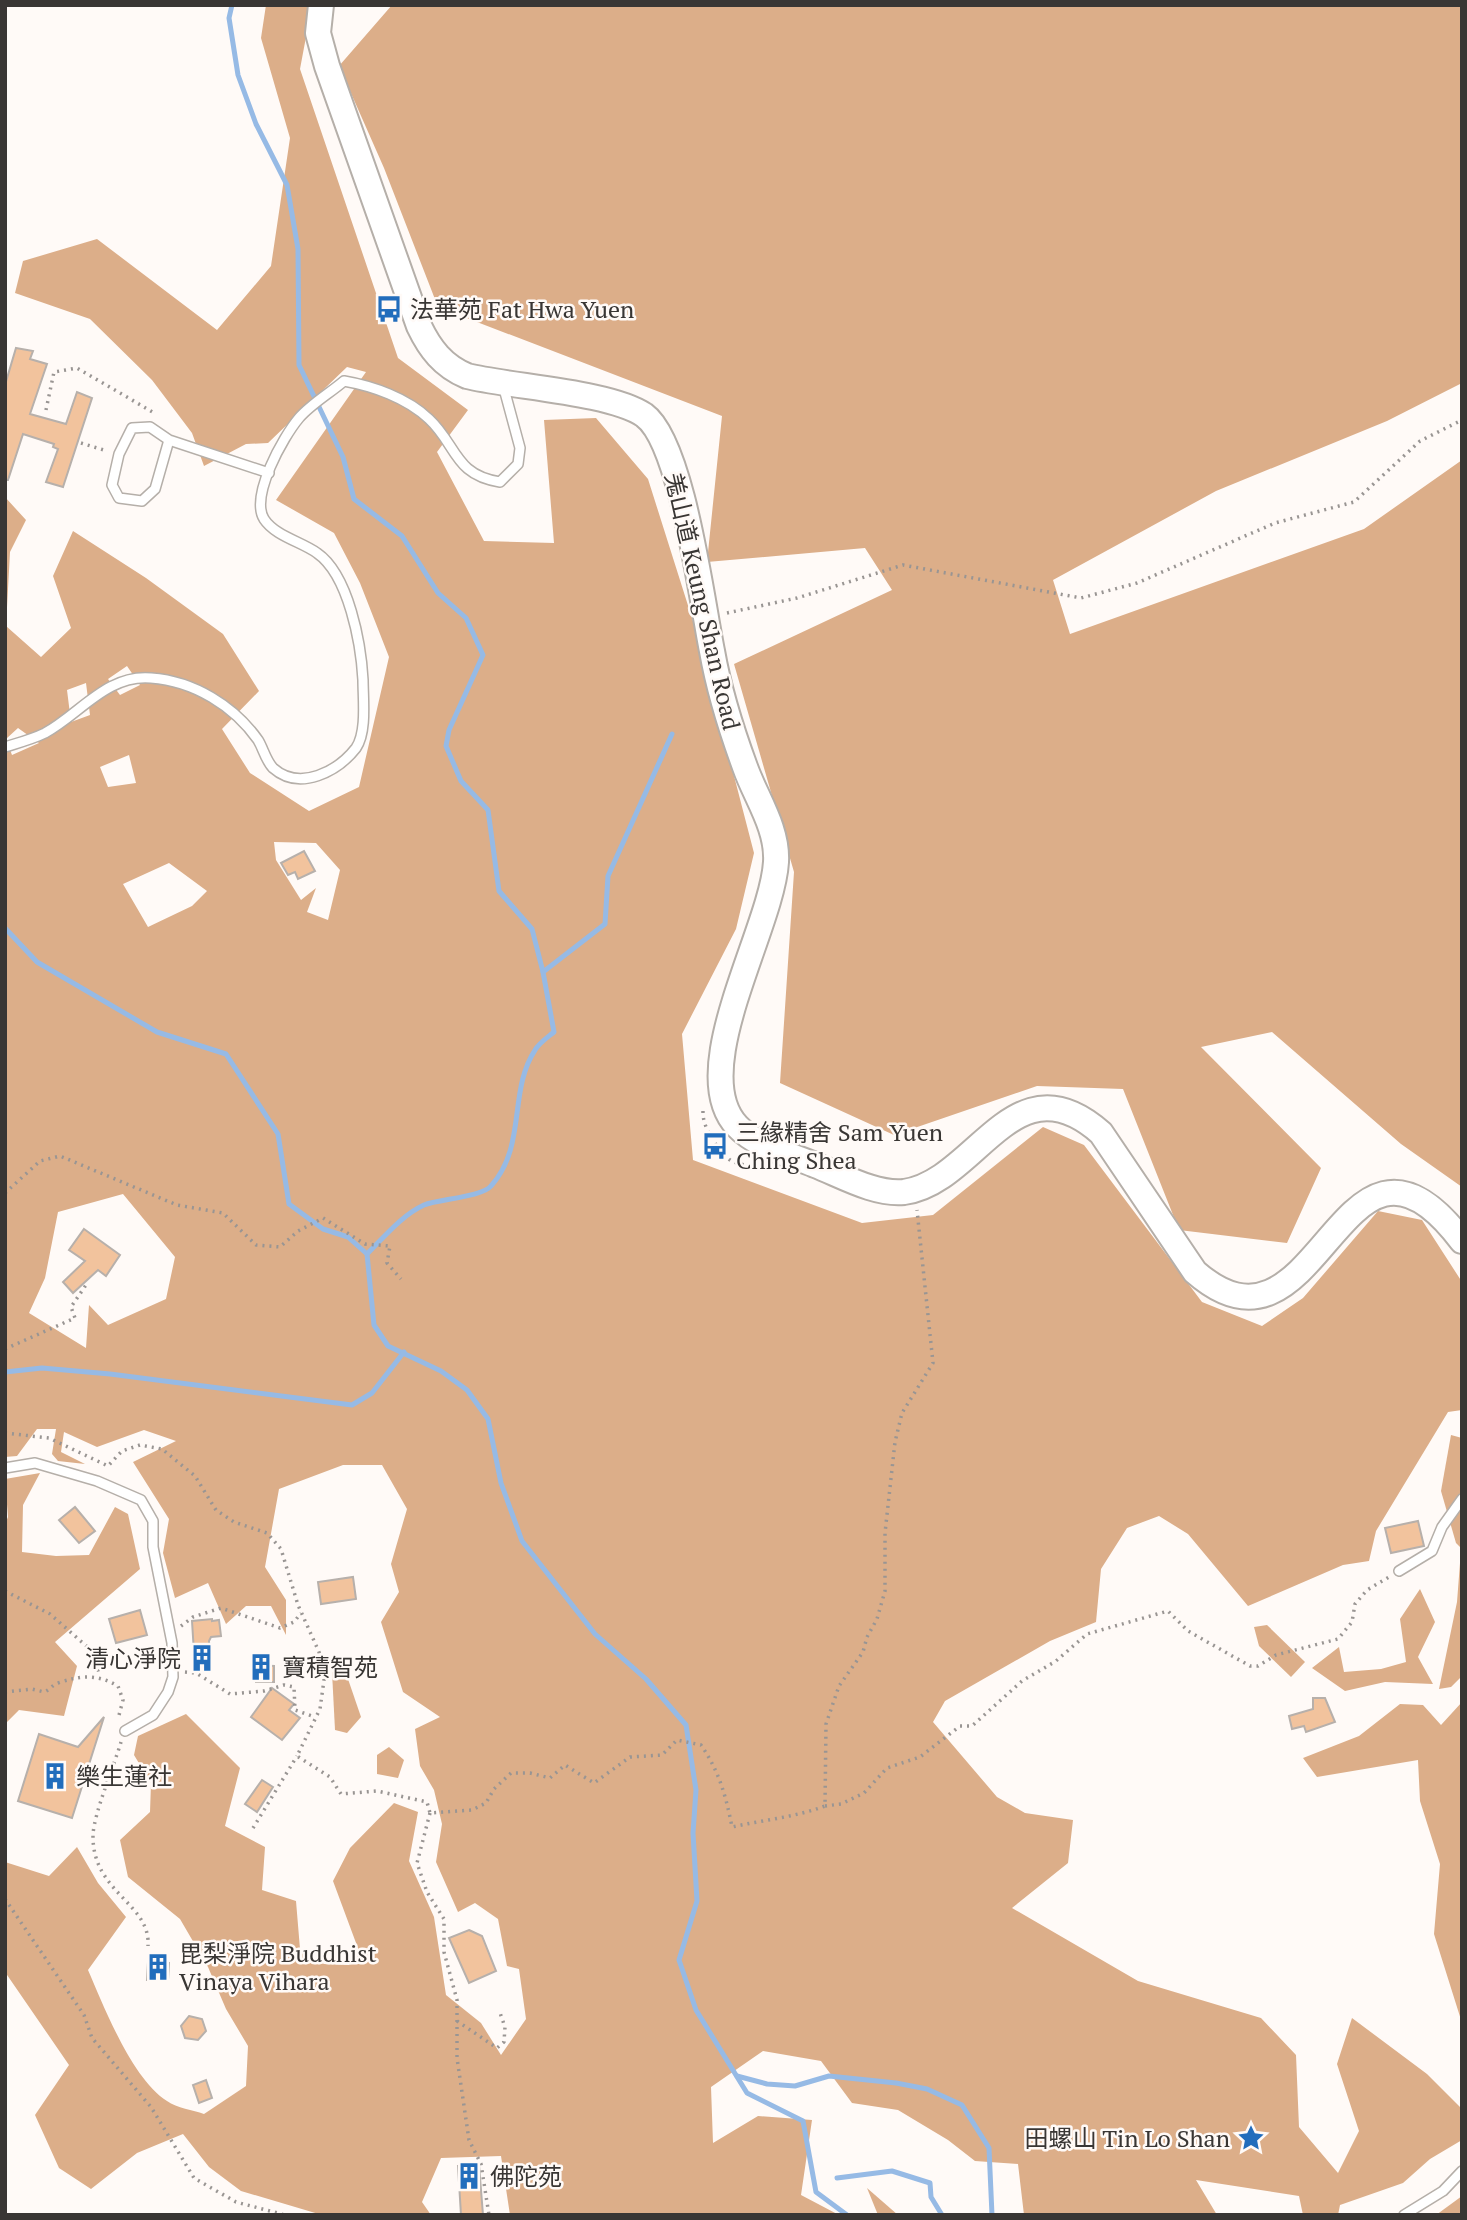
<svg xmlns="http://www.w3.org/2000/svg" width="1467" height="2220" font-family="'PT Serif','Noto Sans SC',serif">
  <style>
    .forest { fill: #dcae89; fill-rule: evenodd }
    .lines { fill: none; stroke-linecap: round; stroke-linejoin: round }
    .stream { stroke: #96bae5; stroke-width: 5 }
    .building { fill: #f2c39d; stroke: #b7b0ab; stroke-width: 2 }
    .service-casing { stroke: #b5afa9; stroke-width: 12 }
    .secondary-casing { stroke: #b5afa9; stroke-width: 28 }
    .path { stroke: #999593; stroke-width: 3.5; stroke-dasharray: 2 5; stroke-linecap: butt }
    .service { stroke: #fff; stroke-width: 9 }
    .secondary { stroke: #fff; stroke-width: 24 }
    .labels { text-anchor: middle; dominant-baseline: central; stroke-width: 5; stroke-linejoin: round; paint-order: stroke }
    .poi-label { font-size: 24px; fill: #393634; stroke: #fffaf7; text-anchor: start }
    .street-label { font-size: 24px; fill: #393634; stroke: #fffaf7 }
  </style>
  <rect width="100%" height="100%" fill="#fffaf7"/>
  <!-- forest -->
  <g class="forest">
    <path d="M 266,5 L 312,5 L 300,69 L 398,358 L 468,410 L 437,452 L 484,541 L 554,543 L 544,420 L 596,418 L 648,479 L 698,637 L 754,853 L 736,929 L 682,1034 L 693,1160 L 862,1223 L 933,1215 L 1043,1127 L 1084,1145 L 1202,1302 L 1262,1326 L 1303,1298 L 1378,1211 L 1422,1220 L 1462,1282 L 1462,1410 L 1448,1412 L 1376,1531 L 1369,1561 L 1343,1565 L 1248,1606 L 1188,1534 L 1159,1516 L 1127,1528 L 1101,1569 L 1096,1622 L 1050,1641 L 945,1701 L 933,1722 L 997,1797 L 1025,1813 L 1073,1820 L 1068,1863 L 1012,1908 L 1138,1981 L 1261,2018 L 1296,2055 L 1299,2127 L 1338,2173 L 1359,2131 L 1337,2064 L 1352,2018 L 1427,2074 L 1462,2109 L 1462,2140 L 1430,2159 L 1403,2183 L 1340,2205 L 1338,2215 L 1303,2215 L 1299,2196 L 1196,2180 L 1217,2215 L 1024,2215 L 1018,2164 L 975,2161 L 948,2140 L 898,2110 L 852,2103 L 821,2061 L 763,2051 L 711,2087 L 713,2143 L 758,2116 L 812,2120 L 801,2195 L 839,2215 L 510,2215 L 501,2156 L 441,2158 L 422,2202 L 431,2215 L 322,2215 L 241,2191 L 209,2167 L 183,2134 L 137,2153 L 91,2189 L 59,2168 L 35,2115 L 69,2065 L 5,1972 L 5,1862 L 49,1876 L 77,1847 L 98,1883 L 126,1917 L 88,1970 C 104,2007 132,2079 167,2101 C 177,2108 193,2110 204,2114 L 246,2086 L 248,2046 L 226,2009 L 208,1967 L 180,1919 L 128,1877 L 120,1840 L 150,1812 L 151,1783 L 134,1755 L 138,1736 L 186,1714 L 240,1768 L 225,1826 L 265,1847 L 262,1890 L 296,1901 L 300,1949 L 324,1964 L 349,1965 L 359,1951 L 333,1881 L 350,1848 L 394,1803 L 418,1812 L 409,1861 L 434,1917 L 446,1995 L 481,2023 L 501,2055 L 526,2019 L 519,1969 L 507,1966 L 498,1919 L 475,1903 L 458,1912 L 436,1862 L 442,1824 L 434,1790 L 420,1766 L 415,1729 L 440,1717 L 403,1692 L 381,1622 L 399,1592 L 391,1564 L 407,1509 L 382,1465 L 343,1465 L 279,1489 L 265,1567 L 286,1600 L 286,1635 L 271,1606 L 246,1606 L 226,1624 L 208,1583 L 175,1598 L 163,1553 L 169,1519 L 133,1462 L 176,1441 L 144,1430 L 97,1447 L 64,1432 L 61,1452 L 85,1464 L 58,1461 L 52,1454 L 56,1429 L 37,1429 L 17,1456 L 5,1457 L 5,497 L 26,520 L 10,552 L 6,626 L 41,657 L 71,628 L 53,576 L 73,531 L 146,578 L 223,634 L 259,691 L 222,729 L 250,773 L 309,811 L 359,787 L 389,657 L 360,583 L 334,533 L 276,500 L 366,372 L 347,367 L 268,443 L 246,444 L 204,466 L 192,433 L 152,380 L 90,319 L 15,293 L 23,261 L 97,239 L 217,330 L 271,266 L 290,138 L 261,38 ZM 127,666 L 140,685 L 120,695 L 108,679 ZM 86,683 L 90,715 L 71,722 L 67,690 ZM 18,728 L 39,743 L 12,755 L 6,739 ZM 129,755 L 136,783 L 108,787 L 100,767 ZM 274,842 L 316,843 L 340,870 L 328,920 L 307,912 L 316,888 L 301,900 L 276,860 ZM 169,863 L 207,891 L 192,906 L 148,927 L 123,884 ZM 123,1194 L 175,1257 L 166,1299 L 108,1325 L 89,1305 L 86,1348 L 29,1313 L 45,1278 L 58,1212 Z"/>
    <polygon points="392,5 1462,5 1462,383 1387,421 1216,491 1053,580 1070,634 1364,529 1462,460 1462,1187 1401,1144 1272,1032 1201,1047 1321,1168 1287,1243 1179,1230 1123,1089 1037,1086 894,1135 780,1083 794,872 734,664 892,590 865,548 707,562 722,416 438,307 384,168 339,66"/>
    <polygon points="1451,1435 1462,1438 1462,1549 1456,1543 1441,1491"/>
    <polygon points="40,1473 23,1505 22,1552 56,1556 89,1555 115,1507 128,1514 140,1569 55,1642 77,1666 64,1716 19,1710 5,1724 5,1524 8,1517 5,1479"/>
    <polygon points="1460,1563 1462,1676 1451,1687 1439,1689 1457,1602"/>
    <polygon points="1420,1589 1435,1622 1418,1657 1433,1684 1385,1682 1345,1691 1312,1668 1339,1647 1344,1672 1381,1669 1406,1662 1400,1619"/>
    <polygon points="1267,1625 1305,1662 1291,1677 1259,1646 1254,1627"/>
    <polygon points="332,1672 348,1679 361,1717 347,1733 335,1730"/>
    <polygon points="1462,1702 1462,2023 1434,1934 1440,1864 1420,1801 1418,1760 1317,1777 1303,1758 1359,1736 1400,1704 1423,1705 1441,1725"/>
    <polygon points="389,1747 404,1760 398,1778 377,1774 377,1755"/>
    <polygon points="867,2188 898,2215 878,2215"/>
    <polygon points="1462,2196 1462,2215 1436,2215"/>
  </g>
  <g class="lines">
    <!-- stream -->
    <g class="stream">
      <polyline points="232,5 229,18 238,75 256,124 287,185 298,249 299,365 343,457 354,499 402,536 438,593 466,618 483,655 449,730 446,746 461,781 488,810 499,891 532,929 543,972"/>
      <polyline points="5,928 37,962 157,1032 226,1054 278,1134 289,1204 323,1229 348,1237 367,1254 374,1325 388,1346 441,1371 467,1390 488,1419 501,1483 522,1541 595,1634 646,1679 686,1725 696,1790 693,1833 697,1901 679,1960 696,2010 747,2093 803,2121 816,2192 847,2215"/>
      <path d="M 367,1254 C 384,1237 402,1215 424,1205 C 439,1199 482,1197 491,1186 C 527,1146 508,1091 535,1050 C 539,1043 548,1037 554,1032 L 543,972 L 605,924 L 608,876 L 672,734"/>
      <polyline points="5,1372 42,1368 110,1374 352,1405 372,1393 404,1352"/>
      <polyline points="737,2076 767,2084 795,2086 829,2076 896,2083 927,2089 962,2105 989,2148 992,2215"/>
      <polyline points="837,2178 892,2171 930,2183 931,2197 942,2215"/>
    </g>
  </g>
  <!-- building -->
  <g class="building">
    <polygon points="16,348 33,351 30,359 47,364 30,414 66,424 77,392 92,398 63,487 46,482 58,449 53,447 54,444 23,434 8,480 5,480 5,385"/>
    <polygon points="304,851 315,871 298,879 295,872 288,875 281,863"/>
    <polygon points="84,1229 120,1255 106,1276 98,1270 73,1293 63,1282 85,1261 69,1250"/>
    <polygon points="75,1507 95,1531 79,1543 59,1520"/>
    <polygon points="1418,1521 1424,1546 1391,1553 1385,1528"/>
    <polygon points="353,1577 356,1599 321,1604 318,1582"/>
    <polygon points="140,1610 147,1635 116,1643 109,1619"/>
    <polygon points="212,1619 212,1621 219,1620 221,1636 211,1637 209,1641 210,1669 195,1669 192,1621"/>
    <polygon points="256,1665 274,1666 274,1682 256,1682"/>
    <polygon points="272,1688 294,1704 289,1710 300,1718 282,1740 251,1717"/>
    <polygon points="1313,1698 1325,1698 1335,1722 1306,1732 1304,1726 1292,1729 1289,1716 1313,1709"/>
    <polygon points="104,1717 72,1818 18,1801 39,1734 78,1747"/>
    <polygon points="262,1780 273,1787 257,1812 245,1804"/>
    <polygon points="469,1930 482,1936 496,1971 469,1983 449,1938"/>
    <polygon points="148,1962 169,1963 168,1980 147,1980"/>
    <polygon points="189,2016 202,2019 206,2031 198,2040 185,2038 181,2026"/>
    <polygon points="206,2080 212,2098 199,2103 193,2085"/>
    <polygon points="479,2165 483,2215 461,2215 458,2166"/>
  </g>
  <g class="lines">
    <defs>
      <g id="service">
        <polyline points="169,440 155,489 142,501 119,498 112,485 119,454 132,428 150,427 169,440 269,473"/>
        <path d="M 5,747 C 18,743 33,739 45,733 C 80,714 107,674 151,678 C 194,681 234,706 258,740 C 263,748 266,761 273,768 C 300,792 338,771 356,748 C 367,732 363,699 363,680 C 361,644 349,575 317,553 C 302,542 275,536 264,519 C 250,496 283,437 299,418 C 311,404 330,393 344,381 C 373,386 407,398 429,419 C 457,445 454,475 500,482 L 518,464 L 520,448 L 503,385"/>
        <polyline points="5,1468 35,1463 97,1481 141,1500 153,1521 153,1547 172,1643 173,1677 168,1692 153,1715 125,1731"/>
        <polyline points="1399,1571 1432,1551 1442,1527 1462,1499"/>
        <polyline points="1404,2215 1443,2191 1462,2171"/>
      </g>
      <path id="secondary" d="M 321,5 L 318,33 L 327,66 L 419,326 C 430,349 443,366 467,376 C 512,387 610,392 644,415 C 682,442 702,602 712,651 C 719,691 731,729 745,767 C 756,798 778,828 776,862 C 772,929 685,1071 737,1126 C 757,1147 789,1154 815,1165 C 841,1175 875,1195 904,1192 C 977,1182 1014,1056 1101,1133 L 1195,1272 C 1321,1382 1340,1080 1462,1241"/>
    </defs>
    <!-- service casing -->
    <use href="#service" class="service-casing"/>
    <!-- secondary casing -->
    <use href="#secondary" class="secondary-casing"/>
    <!-- path -->
    <g class="path">
      <polyline points="46,410 54,372 77,368 156,414"/>
      <polyline points="81,443 107,451"/>
      <polyline points="727,613 797,598 903,565 1081,598 1137,583 1275,523 1354,502 1420,441 1462,420"/>
      <path d="M 703,1111 C 702,1127 717,1149 730,1160 C 737,1165 750,1165 758,1167"/>
      <polyline points="5,1193 40,1161 60,1156 177,1205 223,1213 256,1245 280,1247 298,1231 323,1218 365,1244 390,1246 387,1263 401,1279"/>
      <polyline points="5,1349 75,1318 71,1307 88,1282"/>
      <path d="M 5,1433 L 49,1438 L 108,1466 L 122,1451 L 140,1445 L 162,1449 L 195,1476 L 216,1510 L 234,1522 L 267,1533 L 281,1549 L 298,1605 L 319,1652 L 324,1680 L 320,1709 L 297,1756 L 330,1777 L 341,1794 L 377,1791 L 427,1802 L 430,1813 L 472,1810 L 486,1803 L 494,1789 L 511,1773 L 530,1773 L 550,1778 L 565,1765 L 594,1783 L 630,1757 L 662,1755 L 677,1740 L 701,1745 C 719,1771 726,1796 732,1827 C 763,1820 796,1817 825,1806 L 826,1724 L 839,1686 L 863,1652 L 867,1637 L 877,1619 L 885,1591 L 885,1533 L 895,1442 L 902,1413 L 933,1363 L 917,1210"/>
      <polyline points="5,1591 50,1614 92,1651 100,1676"/>
      <polyline points="181,1626 193,1617 221,1608 280,1628 294,1622 301,1613"/>
      <polyline points="185,1672 196,1673 230,1694 264,1691 284,1685 294,1687 295,1710 315,1717"/>
      <path d="M 5,1692 L 32,1689 L 44,1692 C 50,1690 52,1685 58,1683 C 81,1675 97,1674 118,1686 L 123,1700 L 118,1719"/>
      <path d="M 121,1742 C 114,1766 94,1813 93,1835 C 92,1893 151,1903 148,1946"/>
      <polyline points="825,1806 841,1804 864,1793 887,1768 920,1757 960,1726 972,1726 1022,1681 1056,1661 1087,1634 1168,1611 1188,1631 1250,1666 1258,1666 1276,1655 1338,1639 1352,1622 1355,1604 1367,1590 1389,1577"/>
      <polyline points="430,1813 417,1863 427,1892 444,1919 444,1952 457,2000 457,2058 469,2140 481,2164 489,2215"/>
      <polyline points="253,1828 297,1756"/>
      <polyline points="5,1899 84,2015 92,2038 151,2107 194,2178 236,2202 285,2215"/>
      <polyline points="457,2021 497,2048 504,2042 505,2027 499,2010"/>
    </g>
    <!-- service -->
    <use href="#service" class="service"/>
    <!-- secondary -->
    <use href="#secondary" class="secondary"/>
  </g>
  <!-- icons -->
  <defs>
    <symbol id="bus-bare" viewBox="-9 -9 18 18"><path d="M-5-6H5V4H4V6H2V4H-2V6H-4V4H-5ZM-3.5-4V0h7V-4ZM-3.5 1.2v1.5H-2V1.2ZM2 1.2v1.5H3.5V1.2Z" fill="#226dbc" stroke="#fffaf7" stroke-width="2.5" paint-order="stroke"/></symbol>
    <symbol id="building-bare" viewBox="-9 -9 18 18"><path d="M-4-6H4V6H1V3H-1V6H-4ZM-2.5-4.3h1.7v1.8h-1.7ZM.8-4.3h1.7v1.8H.8ZM-2.5-1h1.7V.8h-1.7ZM.8-1h1.7V.8H.8Z" fill="#226dbc" stroke="#fffaf7" stroke-width="2.5" paint-order="stroke"/></symbol>
    <symbol id="sight-bare" viewBox="-9 -9 18 18"><path d="M0-6L1.8-2.2L6-1.7L2.9 1.2L3.7 5.4L0 3.3L-3.7 5.4L-2.9 1.2L-6-1.7L-1.8-2.2Z" fill="#226dbc" stroke="#fffaf7" stroke-width="2.5" paint-order="stroke"/></symbol>
  </defs>
  <g fill-rule="evenodd">
    <use href="#bus-bare" x="370" y="290" width="38" height="38"/>
    <use href="#bus-bare" x="696" y="1127" width="38" height="38"/>
    <use href="#building-bare" x="183" y="1639" width="38" height="38"/>
    <use href="#building-bare" x="242" y="1648" width="38" height="38"/>
    <use href="#building-bare" x="36" y="1757" width="38" height="38"/>
    <use href="#building-bare" x="139" y="1948" width="38" height="38"/>
    <use href="#sight-bare" x="1232" y="2119" width="38" height="38"/>
    <use href="#building-bare" x="450" y="2157" width="38" height="38"/>
  </g>
  <g class="labels">
    <!-- poi labels -->
    <g class="poi-label">
      <text x="410" y="309">法華苑 Fat Hwa Yuen</text>
      <text x="736" y="1132">三緣精舍 Sam Yuen<tspan x="736" dy="28">Ching Shea</tspan></text>
      <text x="181" y="1658" text-anchor="end">清心淨院</text>
      <text x="282" y="1667">寶積智苑</text>
      <text x="76" y="1776">樂生蓮社</text>
      <text x="179" y="1953">毘梨淨院 Buddhist<tspan x="179" dy="28">Vinaya Vihara</tspan></text>
      <text x="1230" y="2138" text-anchor="end">田螺山 Tin Lo Shan</text>
      <text x="490" y="2176">佛陀苑</text>
    </g>
    <!-- street labels -->
    <g class="street-label">
      <text transform="translate(703 601) rotate(77)">羗山道 Keung Shan Road</text>
    </g>
  </g>
  <!-- border -->
  <rect width="1467" height="2220" fill="none" stroke="#393634" stroke-width="14"/>
</svg>
